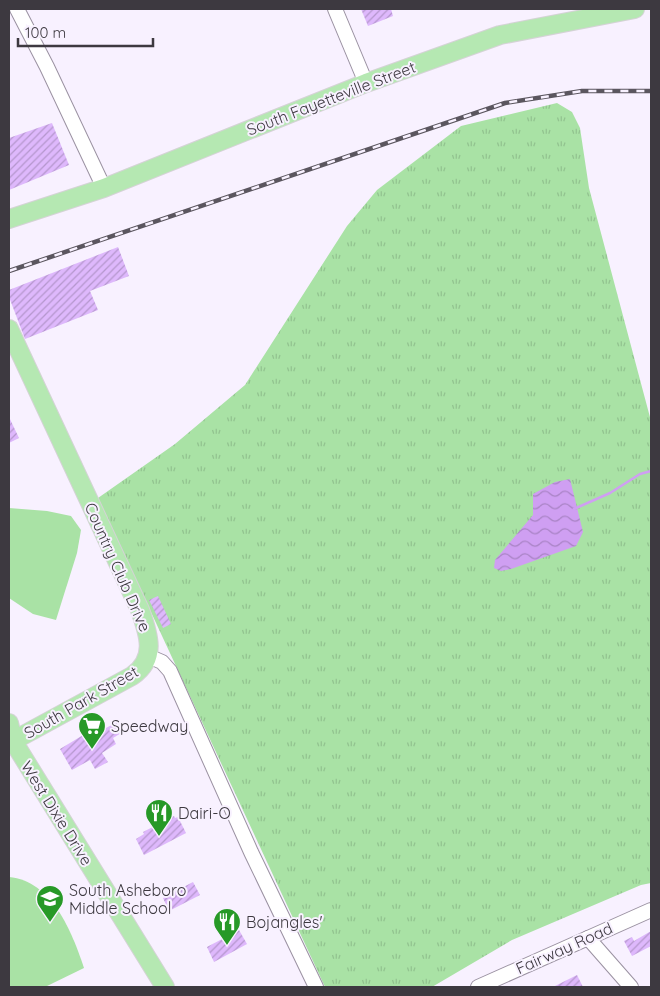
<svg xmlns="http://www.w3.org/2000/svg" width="660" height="996" font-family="Quicksand,sans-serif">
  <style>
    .grass { fill: url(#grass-tufts) }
    .garden { fill: #a9e2a5 }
    .water { fill: url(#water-waves) }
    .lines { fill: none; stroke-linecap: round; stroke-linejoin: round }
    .stream { stroke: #cf9ff2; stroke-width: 2.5 }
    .building { fill: url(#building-hatch) }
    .minor-casing { stroke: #9b92a2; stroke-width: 16 }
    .major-casing { stroke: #d4d3d5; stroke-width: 20 }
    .minor { stroke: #fff; stroke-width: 14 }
    .major { stroke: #b5e8b2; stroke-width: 18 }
    .rail-casing { stroke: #5b565f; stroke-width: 4.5 }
    .rail { stroke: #f8f1ff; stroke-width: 2.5; stroke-dasharray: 8; stroke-linecap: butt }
    .labels { text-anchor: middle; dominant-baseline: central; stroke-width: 4; stroke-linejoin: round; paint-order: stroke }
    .street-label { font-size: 16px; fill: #3d3940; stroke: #f8f1ff }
    .poi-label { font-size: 16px; fill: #3d3940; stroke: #f8f1ff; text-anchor: start }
  </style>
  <defs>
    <pattern id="grass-tufts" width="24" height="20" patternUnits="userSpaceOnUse" patternTransform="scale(1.25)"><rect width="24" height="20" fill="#a9e2a5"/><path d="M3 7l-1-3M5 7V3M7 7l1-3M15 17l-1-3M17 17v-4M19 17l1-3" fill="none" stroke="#92c38f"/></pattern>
    <pattern id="water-waves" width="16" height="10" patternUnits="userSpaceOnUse" patternTransform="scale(1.25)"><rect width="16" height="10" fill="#cf9ff2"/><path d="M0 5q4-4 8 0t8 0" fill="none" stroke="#a983c5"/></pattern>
    <pattern id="building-hatch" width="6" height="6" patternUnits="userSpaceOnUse" patternTransform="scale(1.25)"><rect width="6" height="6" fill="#deb8fc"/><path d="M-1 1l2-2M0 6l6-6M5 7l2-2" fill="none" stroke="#b597cd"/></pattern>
  </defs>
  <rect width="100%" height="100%" fill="#f8f1ff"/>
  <!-- grass -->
  <polygon class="grass" points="557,103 572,112 580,128 589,188 651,421 651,883 641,885 512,940 432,987 325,987 98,498 175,444 245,385 347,226 377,190 461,126"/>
  <!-- garden -->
  <g class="garden">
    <polygon points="9,508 47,511 71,516 81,530 77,553 56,620 33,614 9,598"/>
    <path d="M 9,877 C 52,881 72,932 84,968 L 45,987 L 9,987 Z"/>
  </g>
  <!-- water -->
  <polygon class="water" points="570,479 583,532 576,546 511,569 501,571 494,568 495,560 533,515 533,494 555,482"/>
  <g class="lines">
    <!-- stream -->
    <polyline class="stream" points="574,509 610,493 640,474 651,471"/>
  </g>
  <!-- building -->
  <g class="building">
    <polygon points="361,9 391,9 393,16 368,26"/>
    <polygon points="52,123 69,165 9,190 9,138"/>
    <polygon points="118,247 129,276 90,291 98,310 25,339 9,297 9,290"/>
    <polygon points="9,417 19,438 9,443"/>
    <polygon points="158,596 171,624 163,628 149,600"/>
    <polygon points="117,722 123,732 113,738 116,744 102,753 108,762 95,769 90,760 72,770 60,749 103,723 106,728"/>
    <polygon points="174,816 175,818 178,817 186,833 144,855 136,839 144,834 143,832"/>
    <polygon points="193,882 200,895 169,911 163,898"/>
    <polygon points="239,930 247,944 214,962 207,947"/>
    <polygon points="651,931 651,946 632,956 624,941 632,937 634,941"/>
    <polygon points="577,975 583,987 553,987"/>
  </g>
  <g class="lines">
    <defs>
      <g id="minor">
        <polyline points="17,9 47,67 104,188"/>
        <polyline points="335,9 366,83"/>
        <polyline points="148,656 162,662 170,671 251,852 316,987"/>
        <polyline points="588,938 631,987"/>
        <polyline points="478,987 651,910"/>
      </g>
      <g id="major">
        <polyline points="9,219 104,188 366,83 500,35 635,9"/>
        <path d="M 9,329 L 140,610 C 149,635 157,659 132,676 L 9,743"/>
        <polyline points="9,723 13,741 165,987"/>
      </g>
    </defs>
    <!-- minor casing -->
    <use href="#minor" class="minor-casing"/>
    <!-- major casing -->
    <use href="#major" class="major-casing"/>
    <!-- minor -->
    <use href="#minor" class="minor"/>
    <!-- major -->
    <use href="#major" class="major"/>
    <defs>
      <polyline id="rail" points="9,271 505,103 582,91 651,91"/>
    </defs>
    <!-- rail casing -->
    <use href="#rail" class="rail-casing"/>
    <!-- rail -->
    <use href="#rail" class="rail"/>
  </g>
  <!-- icons -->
  <defs>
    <symbol id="supermarket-pin" viewBox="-11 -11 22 30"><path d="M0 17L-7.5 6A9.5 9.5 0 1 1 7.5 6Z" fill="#279927" stroke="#f8f1ff"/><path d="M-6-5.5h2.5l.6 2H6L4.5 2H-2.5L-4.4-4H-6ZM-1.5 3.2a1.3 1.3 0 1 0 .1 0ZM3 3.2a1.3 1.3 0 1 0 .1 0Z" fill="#fff"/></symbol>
    <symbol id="restaurant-pin" viewBox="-11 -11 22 30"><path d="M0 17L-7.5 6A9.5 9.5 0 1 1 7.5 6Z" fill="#279927" stroke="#f8f1ff"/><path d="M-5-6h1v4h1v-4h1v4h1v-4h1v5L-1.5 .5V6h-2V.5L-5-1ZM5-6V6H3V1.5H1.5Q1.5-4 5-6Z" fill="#fff"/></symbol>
    <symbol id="school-pin" viewBox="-11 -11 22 30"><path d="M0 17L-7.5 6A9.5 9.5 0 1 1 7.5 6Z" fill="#279927" stroke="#f8f1ff"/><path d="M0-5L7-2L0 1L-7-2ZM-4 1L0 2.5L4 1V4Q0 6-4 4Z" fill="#fff"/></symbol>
  </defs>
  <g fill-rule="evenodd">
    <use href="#supermarket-pin" x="76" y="710" width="32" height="43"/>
    <use href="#restaurant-pin" x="143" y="797" width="32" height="43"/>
    <use href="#school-pin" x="34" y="883" width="32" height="43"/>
    <use href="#restaurant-pin" x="211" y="906" width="32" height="43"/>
  </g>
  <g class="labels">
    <!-- street labels -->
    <g class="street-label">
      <text transform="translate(331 98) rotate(-21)">South Fayetteville Street</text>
      <text transform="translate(118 567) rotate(66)">Country Club Drive</text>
      <text transform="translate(81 702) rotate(-30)">South Park Street</text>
      <text transform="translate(57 813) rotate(58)">West Dixie Drive</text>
      <text transform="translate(564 948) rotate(-24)">Fairway Road</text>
    </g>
    <!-- poi labels -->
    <g class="poi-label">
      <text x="111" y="726">Speedway</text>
      <text x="178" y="813">Dairi-O</text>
      <text x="69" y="890">South Asheboro<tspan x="69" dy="18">Middle School</tspan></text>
      <text x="246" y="922">Bojangles'</text>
    </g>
  </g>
  <!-- border -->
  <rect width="660" height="996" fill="none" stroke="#3d3940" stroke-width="20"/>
  <!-- scale -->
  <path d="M18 38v8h135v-8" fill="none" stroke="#3d3940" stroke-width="2.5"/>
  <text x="25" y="38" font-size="15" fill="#3d3940" stroke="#f8f1ff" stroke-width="4" paint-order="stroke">100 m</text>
</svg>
